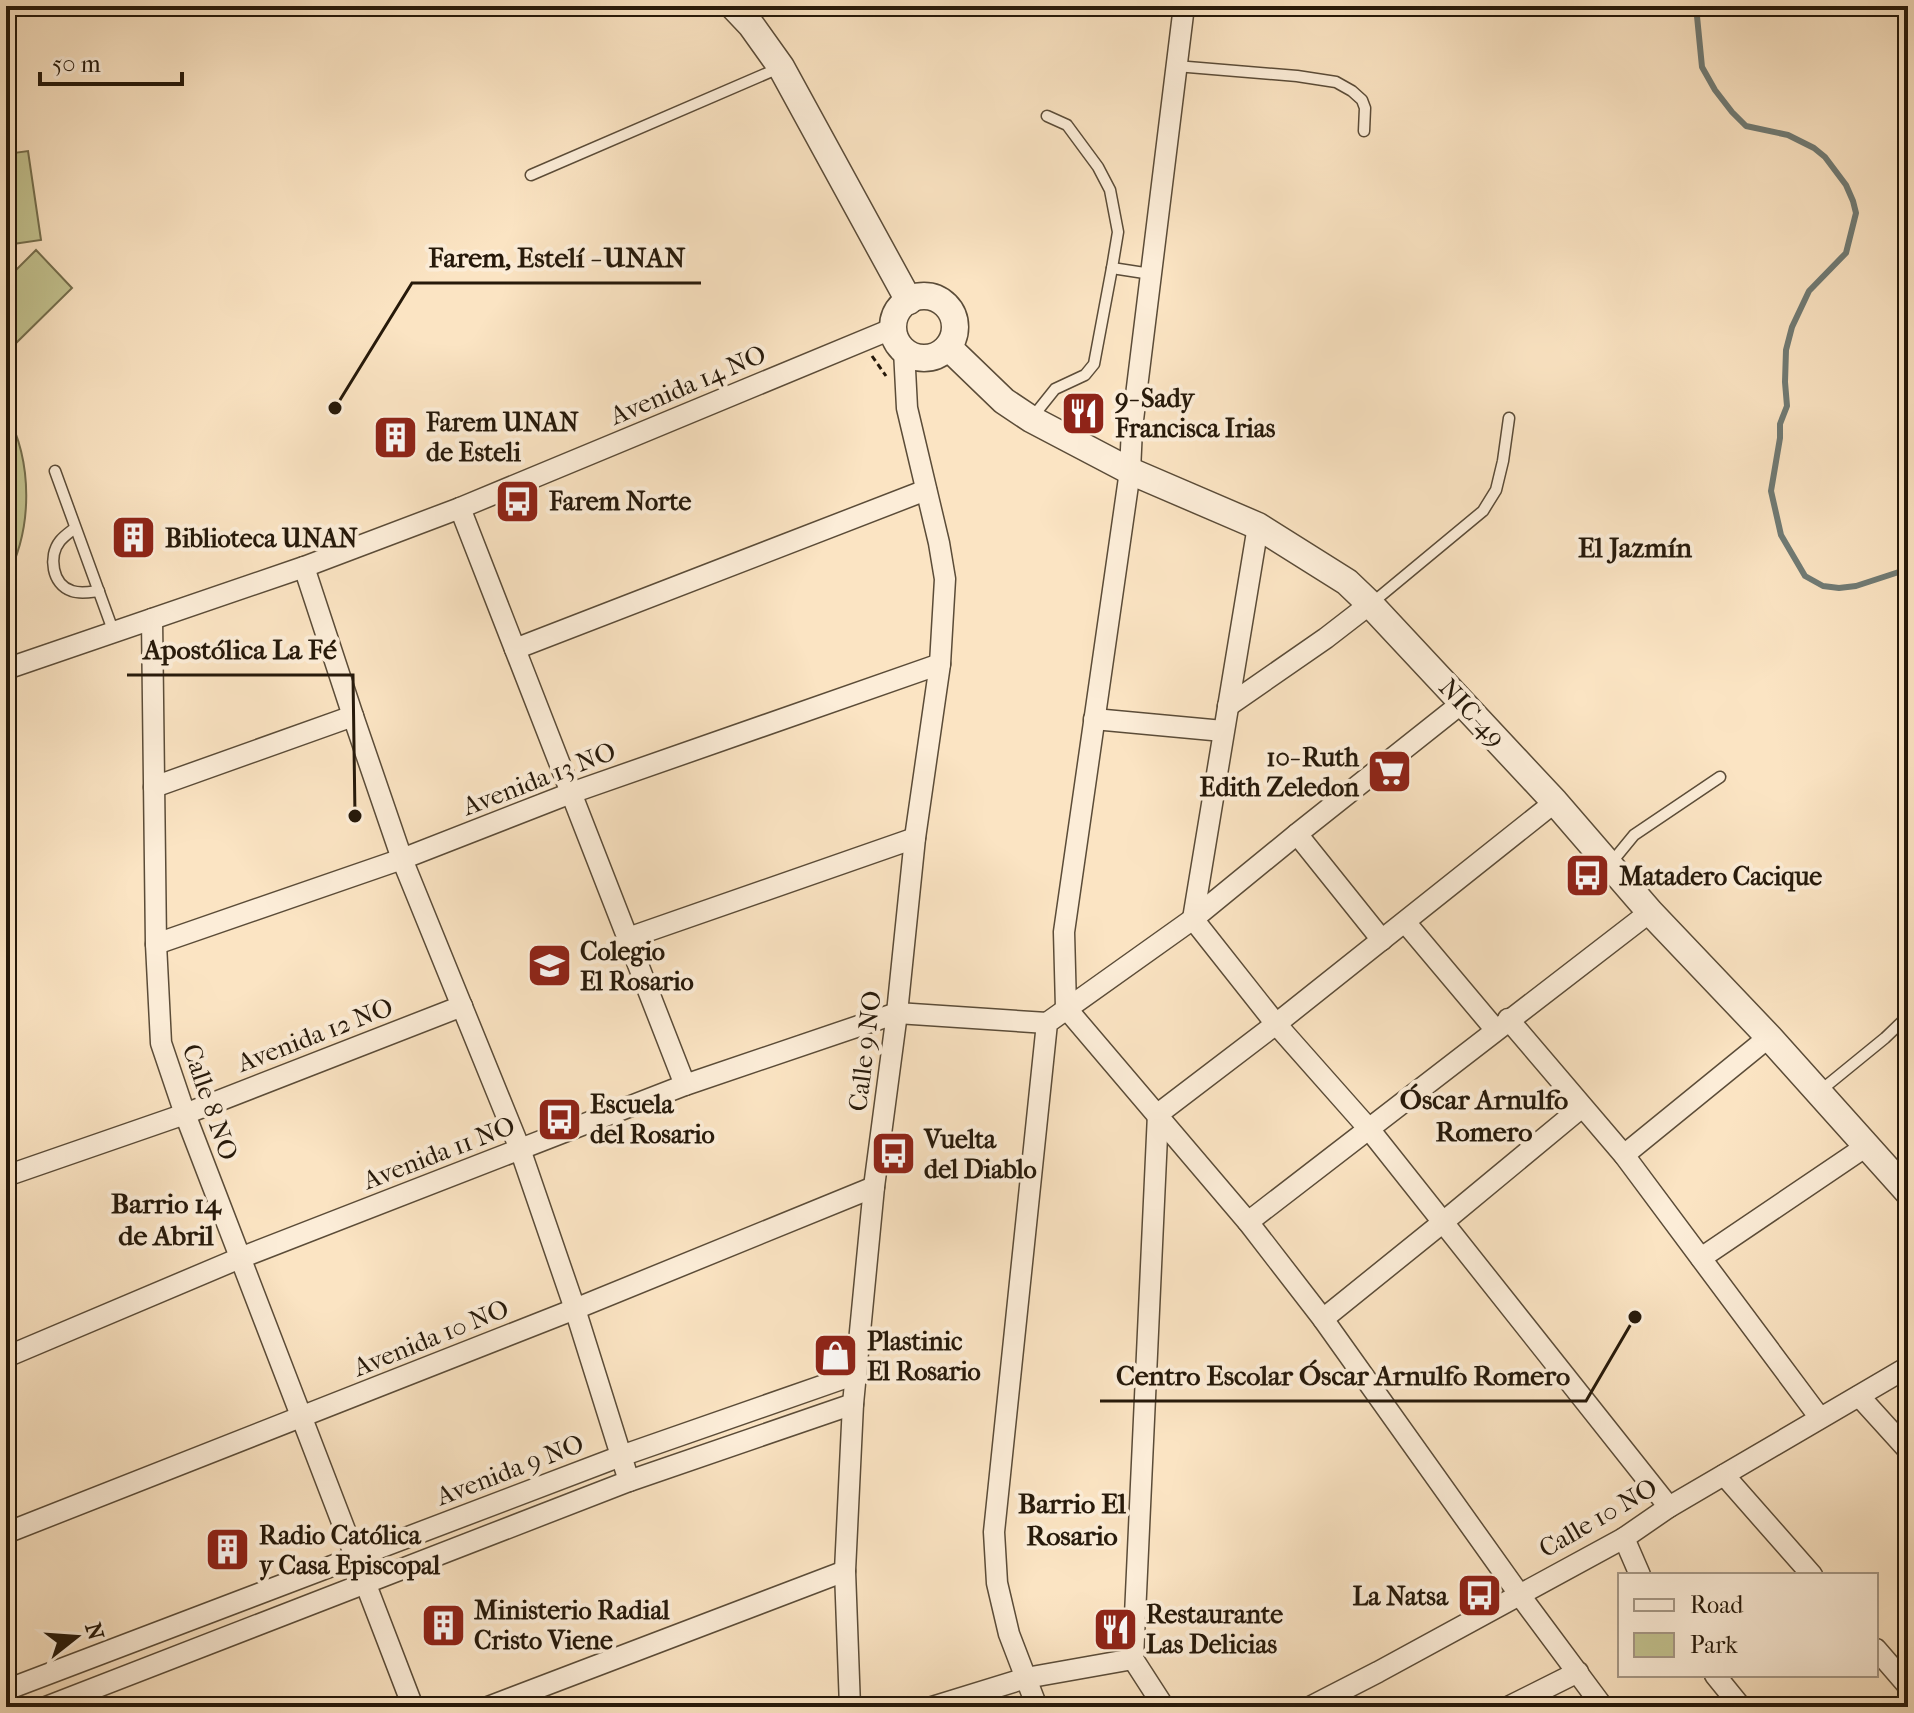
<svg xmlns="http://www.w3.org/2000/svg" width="1914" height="1713" font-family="'IM FELL French Canon',serif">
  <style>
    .green { fill: #c3c390; stroke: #746e4d; stroke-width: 2 }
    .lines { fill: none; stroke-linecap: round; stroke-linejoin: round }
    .stream { stroke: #707b75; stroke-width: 6 }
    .service-casing { stroke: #5b4c38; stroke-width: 13 }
    .minor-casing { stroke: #5b4c38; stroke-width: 23 }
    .tertiary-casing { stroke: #5b4c38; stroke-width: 29 }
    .path { stroke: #26190a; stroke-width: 3; stroke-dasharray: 6 4; stroke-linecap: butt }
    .service { stroke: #fcedd8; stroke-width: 10 }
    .minor { stroke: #fcedd8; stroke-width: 20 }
    .tertiary { stroke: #fcedd8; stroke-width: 26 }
    .labels { text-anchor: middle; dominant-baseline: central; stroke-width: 8; stroke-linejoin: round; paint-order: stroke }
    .street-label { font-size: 26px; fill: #26190a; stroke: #fcedd8 }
    .poi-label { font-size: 26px; font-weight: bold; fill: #26190a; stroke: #fcedd8; text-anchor: start }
    .neighbourhood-label { font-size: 28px; font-weight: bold; fill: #26190a; stroke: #fcedd8 }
    .leader { fill: none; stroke: #26190a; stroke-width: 3 }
    .callout-dot { fill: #26190a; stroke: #fcedd8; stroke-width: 3 }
    .callout-label { font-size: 28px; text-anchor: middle; font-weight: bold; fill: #26190a; stroke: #fcedd8; stroke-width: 8; stroke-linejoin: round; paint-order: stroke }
  </style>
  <rect width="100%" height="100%" fill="#fbe4c3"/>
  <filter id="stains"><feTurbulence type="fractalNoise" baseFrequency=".0025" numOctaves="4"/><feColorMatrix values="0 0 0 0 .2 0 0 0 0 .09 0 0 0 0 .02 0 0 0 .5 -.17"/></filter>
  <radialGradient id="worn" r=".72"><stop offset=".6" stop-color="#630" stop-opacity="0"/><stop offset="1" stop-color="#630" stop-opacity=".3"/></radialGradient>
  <!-- green -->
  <g class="green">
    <polygon points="28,151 41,240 6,245 6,154"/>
    <polygon points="36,250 72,288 10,349 6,345 6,280"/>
    <path d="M 6,412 C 33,462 33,529 6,579 Z"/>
  </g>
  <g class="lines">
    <!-- stream -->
    <polyline class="stream" points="1696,6 1702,67 1715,90 1732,112 1746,126 1788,135 1814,148 1825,157 1846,185 1853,201 1856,213 1846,253 1809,291 1792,327 1786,350 1785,382 1787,406 1780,424 1780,438 1771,491 1781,535 1805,576 1823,586 1839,588 1856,586 1908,569"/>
    <defs>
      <g id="service">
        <polyline points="1176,66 1297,76 1336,82 1352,91 1362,100 1365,108 1364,131"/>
        <polyline points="1047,116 1067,125 1098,167 1110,190 1118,232 1112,268"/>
        <polyline points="531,175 779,68"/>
        <polyline points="1031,419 1055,389 1085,375 1094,364 1112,268 1151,274"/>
        <polyline points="55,471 114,633"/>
        <path d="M 75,528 C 70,532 64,536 60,541 C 48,556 52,585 72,591 C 80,594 90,592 99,591"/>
        <polyline points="1372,603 1483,511 1496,490 1503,461 1509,418"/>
        <polyline points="1611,863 1634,835 1720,777"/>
        <polyline points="1820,1091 1885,1038 1908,1016"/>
      </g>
      <g id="minor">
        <polyline points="1184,6 1132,428 1130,471 1064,932 1066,1008 1248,1222 1323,1319 1519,1594 1603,1707"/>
        <polyline points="460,508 685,1085"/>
        <polyline points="1258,526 1193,919 1276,1024 1369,1129 1669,1507"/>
        <polyline points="304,567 353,716 402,859 520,1149 575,1309 629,1481"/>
        <polyline points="152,619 156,944 161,1043 185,1114 413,1707"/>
        <polyline points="515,649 926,490"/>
        <polyline points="6,669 304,567 460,508 894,328"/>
        <polyline points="1228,706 1326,638 1370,604"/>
        <polyline points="1094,719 1223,731"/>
        <polyline points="154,787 353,716"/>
        <polyline points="1297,834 1382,940"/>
        <polyline points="1405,922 1495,1029"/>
        <polyline points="628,938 915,838"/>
        <polyline points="156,944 402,859 571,793 940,664"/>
        <polyline points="1508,1019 1624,1155 1820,1418"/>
        <polyline points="1624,1155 1769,1037"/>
        <polyline points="6,1176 185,1114 462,1006"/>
        <polyline points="1248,1222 1650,912"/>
        <polyline points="1701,1258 1868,1145"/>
        <polyline points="1323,1319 1442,1223 1582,1107"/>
        <polyline points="6,1357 240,1258 685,1085 897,1013 1047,1023"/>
        <polyline points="1859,1396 1908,1450"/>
        <polyline points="1724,1475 1812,1575"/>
        <polyline points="6,1533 575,1309 874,1187"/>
        <polyline points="1624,1538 1640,1575"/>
        <polyline points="1876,1649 1908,1686"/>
        <polyline points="1715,1675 1741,1707"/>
        <polyline points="6,1690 621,1456 856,1374"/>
        <polyline points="46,1707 629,1481 853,1404"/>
        <polyline points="488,1707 845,1571"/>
        <polyline points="850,1707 845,1571 853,1404 874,1187 897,1013 915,838 940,664 945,579 939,543 907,408 904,350"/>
        <polyline points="932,1707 1026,1678 1133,1659"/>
        <polyline points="1037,1707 1009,1634 997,1583 994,1532 1047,1023 1193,919 1297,834 1462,703"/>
        <polyline points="1164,1707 1133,1659 1158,1114 1276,1024 1555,802"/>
        <polyline points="1310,1707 1378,1672 1624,1538 1669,1507 1908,1367"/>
        <polyline points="1508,1707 1578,1672"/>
      </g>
      <g id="tertiary">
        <polyline points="733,6 751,25 781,67 909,301"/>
        <circle cx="924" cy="327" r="31"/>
        <polyline points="948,347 1004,401 1031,419 1130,471 1258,526 1347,582 1370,604 1555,802 1650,912 1769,1037 1908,1192"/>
      </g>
    </defs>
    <!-- service casing -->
    <use href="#service" class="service-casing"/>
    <!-- minor casing -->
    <use href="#minor" class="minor-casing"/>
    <!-- tertiary casing -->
    <use href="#tertiary" class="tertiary-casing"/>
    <!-- path -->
    <polyline class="path" points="872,356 886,376"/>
    <!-- service -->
    <use href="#service" class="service"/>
    <!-- minor -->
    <use href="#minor" class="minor"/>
    <!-- tertiary -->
    <use href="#tertiary" class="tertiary"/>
  </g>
  <!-- icons -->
  <defs>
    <symbol id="restaurant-square" viewBox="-11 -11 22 22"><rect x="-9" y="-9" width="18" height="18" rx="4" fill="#8f2418" stroke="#fcedd8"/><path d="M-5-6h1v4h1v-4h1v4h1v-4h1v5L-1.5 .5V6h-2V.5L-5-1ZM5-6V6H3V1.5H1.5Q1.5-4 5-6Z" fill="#fff"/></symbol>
    <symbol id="building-square" viewBox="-11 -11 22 22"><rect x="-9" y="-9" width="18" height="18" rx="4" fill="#8f2418" stroke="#fcedd8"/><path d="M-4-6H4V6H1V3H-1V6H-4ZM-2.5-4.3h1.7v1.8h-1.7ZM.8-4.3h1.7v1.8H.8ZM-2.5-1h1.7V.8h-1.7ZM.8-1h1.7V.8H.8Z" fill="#fff"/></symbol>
    <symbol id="bus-square" viewBox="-11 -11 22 22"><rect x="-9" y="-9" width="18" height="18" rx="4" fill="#8f2418" stroke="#fcedd8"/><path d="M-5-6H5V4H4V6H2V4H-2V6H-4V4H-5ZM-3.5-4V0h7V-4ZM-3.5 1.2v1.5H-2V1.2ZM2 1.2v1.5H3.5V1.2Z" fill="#fff"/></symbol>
    <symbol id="supermarket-square" viewBox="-11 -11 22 22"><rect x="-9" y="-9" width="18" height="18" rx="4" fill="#8f2418" stroke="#fcedd8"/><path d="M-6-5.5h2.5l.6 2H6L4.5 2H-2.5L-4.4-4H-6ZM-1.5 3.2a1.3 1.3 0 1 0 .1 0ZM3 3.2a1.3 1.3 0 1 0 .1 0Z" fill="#fff"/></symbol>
    <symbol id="university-square" viewBox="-11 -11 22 22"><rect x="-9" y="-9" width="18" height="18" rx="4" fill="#8f2418" stroke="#fcedd8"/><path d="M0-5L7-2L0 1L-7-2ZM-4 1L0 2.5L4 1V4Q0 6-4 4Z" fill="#fff"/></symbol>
    <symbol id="shop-square" viewBox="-11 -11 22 22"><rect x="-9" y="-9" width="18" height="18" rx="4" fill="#8f2418" stroke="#fcedd8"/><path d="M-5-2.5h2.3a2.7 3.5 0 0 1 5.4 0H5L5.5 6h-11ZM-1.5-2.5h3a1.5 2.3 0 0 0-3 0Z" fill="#fff"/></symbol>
  </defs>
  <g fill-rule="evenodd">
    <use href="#restaurant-square" x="1058" y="388" width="51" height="51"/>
    <use href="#building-square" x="370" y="412" width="51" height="51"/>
    <use href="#bus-square" x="492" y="476" width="51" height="51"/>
    <use href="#building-square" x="108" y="512" width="51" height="51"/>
    <use href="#supermarket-square" x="1364" y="746" width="51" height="51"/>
    <use href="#bus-square" x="1562" y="850" width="51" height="51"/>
    <use href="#university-square" x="524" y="940" width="51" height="51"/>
    <use href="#bus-square" x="534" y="1094" width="51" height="51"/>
    <use href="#bus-square" x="868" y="1128" width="51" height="51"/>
    <use href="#shop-square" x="810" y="1330" width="51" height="51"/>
    <use href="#building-square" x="202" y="1524" width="51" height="51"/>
    <use href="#bus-square" x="1454" y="1570" width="51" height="51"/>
    <use href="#building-square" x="418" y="1600" width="51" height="51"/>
    <use href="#restaurant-square" x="1090" y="1604" width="51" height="51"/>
  </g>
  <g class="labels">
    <!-- street labels -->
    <g class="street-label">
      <text transform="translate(688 385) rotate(-23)">Avenida 14 NO</text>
      <text transform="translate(1472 713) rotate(47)">NIC-49</text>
      <text transform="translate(539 779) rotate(-21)">Avenida 13 NO</text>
      <text transform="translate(315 1035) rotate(-21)">Avenida 12 NO</text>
      <text transform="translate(865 1051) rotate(-83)">Calle 9 NO</text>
      <text transform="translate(210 1102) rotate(71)">Calle 8 NO</text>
      <text transform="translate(439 1153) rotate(-21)">Avenida 11 NO</text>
      <text transform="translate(431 1338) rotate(-22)">Avenida 10 NO</text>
      <text transform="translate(510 1470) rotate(-21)">Avenida 9 NO</text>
      <text transform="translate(1598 1518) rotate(-30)">Calle 10 NO</text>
    </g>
    <!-- poi labels -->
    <g class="poi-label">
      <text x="1115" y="398">9- Sady<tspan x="1115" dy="30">Francisca Irias</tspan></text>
      <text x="426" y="422">Farem UNAN<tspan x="426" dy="30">de Esteli</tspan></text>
      <text x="549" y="501">Farem Norte</text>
      <text x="165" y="538">Biblioteca UNAN</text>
      <text x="1359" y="757" text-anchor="end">10- Ruth<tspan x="1359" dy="30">Edith Zeledon</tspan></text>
      <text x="1619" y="876">Matadero Cacique</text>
      <text x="580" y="951">Colegio<tspan x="580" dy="30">El Rosario</tspan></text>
      <text x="590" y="1104">Escuela<tspan x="590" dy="30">del Rosario</tspan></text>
      <text x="924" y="1139">Vuelta<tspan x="924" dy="30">del Diablo</tspan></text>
      <text x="867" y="1341">Plastinic<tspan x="867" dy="30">El Rosario</tspan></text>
      <text x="259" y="1535">Radio Católica<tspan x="259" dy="30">y Casa Episcopal</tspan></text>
      <text x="1448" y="1596" text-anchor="end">La Natsa</text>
      <text x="474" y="1610">Ministerio Radial<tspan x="474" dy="30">Cristo Viene</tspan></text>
      <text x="1146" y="1614">Restaurante<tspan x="1146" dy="30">Las Delicias</tspan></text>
    </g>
    <!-- neighbourhood labels -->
    <g class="neighbourhood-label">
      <text x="1635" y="547">El Jazmín</text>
      <text x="1484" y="1099">Óscar Arnulfo<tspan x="1484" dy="32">Romero</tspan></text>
      <text x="166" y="1203">Barrio 14<tspan x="166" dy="32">de Abril</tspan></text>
      <text x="1072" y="1503">Barrio El<tspan x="1072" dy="32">Rosario</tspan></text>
    </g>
  </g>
  <!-- callouts -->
  <path class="leader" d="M335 408L412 283H701M355 816L353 675H127M1635 1317L1586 1401H1100"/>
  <g class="callout-dot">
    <circle cx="335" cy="408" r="8"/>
    <circle cx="355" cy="816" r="8"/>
    <circle cx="1635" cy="1317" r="8"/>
  </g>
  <g class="callout-label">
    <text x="557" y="267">Farem, Estelí - UNAN</text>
    <text x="240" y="659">Apostólica La Fé</text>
    <text x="1343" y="1385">Centro Escolar Óscar Arnulfo Romero</text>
  </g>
  <!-- margin -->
  <rect width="1914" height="1713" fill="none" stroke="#fbe4c3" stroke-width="32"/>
  <rect x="8" y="8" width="1898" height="1697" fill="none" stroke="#26190a" stroke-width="4"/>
  <rect x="16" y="16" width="1882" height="1681" fill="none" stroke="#26190a" stroke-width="2"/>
  <!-- legend -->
  <rect x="1618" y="1573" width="260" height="104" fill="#fcedd8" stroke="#a69886" stroke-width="2"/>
  <rect x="1634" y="1599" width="40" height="12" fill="#fcedd8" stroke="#a69886" stroke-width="2"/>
  <text x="1690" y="1613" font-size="24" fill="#26190a">Road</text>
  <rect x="1634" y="1633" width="40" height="24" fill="#c3c390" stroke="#a69886" stroke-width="2"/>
  <text x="1690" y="1653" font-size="24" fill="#26190a">Park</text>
  <!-- north arrow -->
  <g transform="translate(76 1637) rotate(73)" stroke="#fcedd8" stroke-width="6" paint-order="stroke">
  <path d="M0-6L14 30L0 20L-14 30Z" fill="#26190a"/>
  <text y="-12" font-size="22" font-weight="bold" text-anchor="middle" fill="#26190a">N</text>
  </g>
  <!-- scale -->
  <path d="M40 72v12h142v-12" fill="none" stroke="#26190a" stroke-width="4"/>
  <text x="52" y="72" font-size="24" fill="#26190a" stroke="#fcedd8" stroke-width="6" paint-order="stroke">50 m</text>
  <rect width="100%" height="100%" filter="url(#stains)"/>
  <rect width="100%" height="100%" fill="url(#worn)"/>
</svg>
